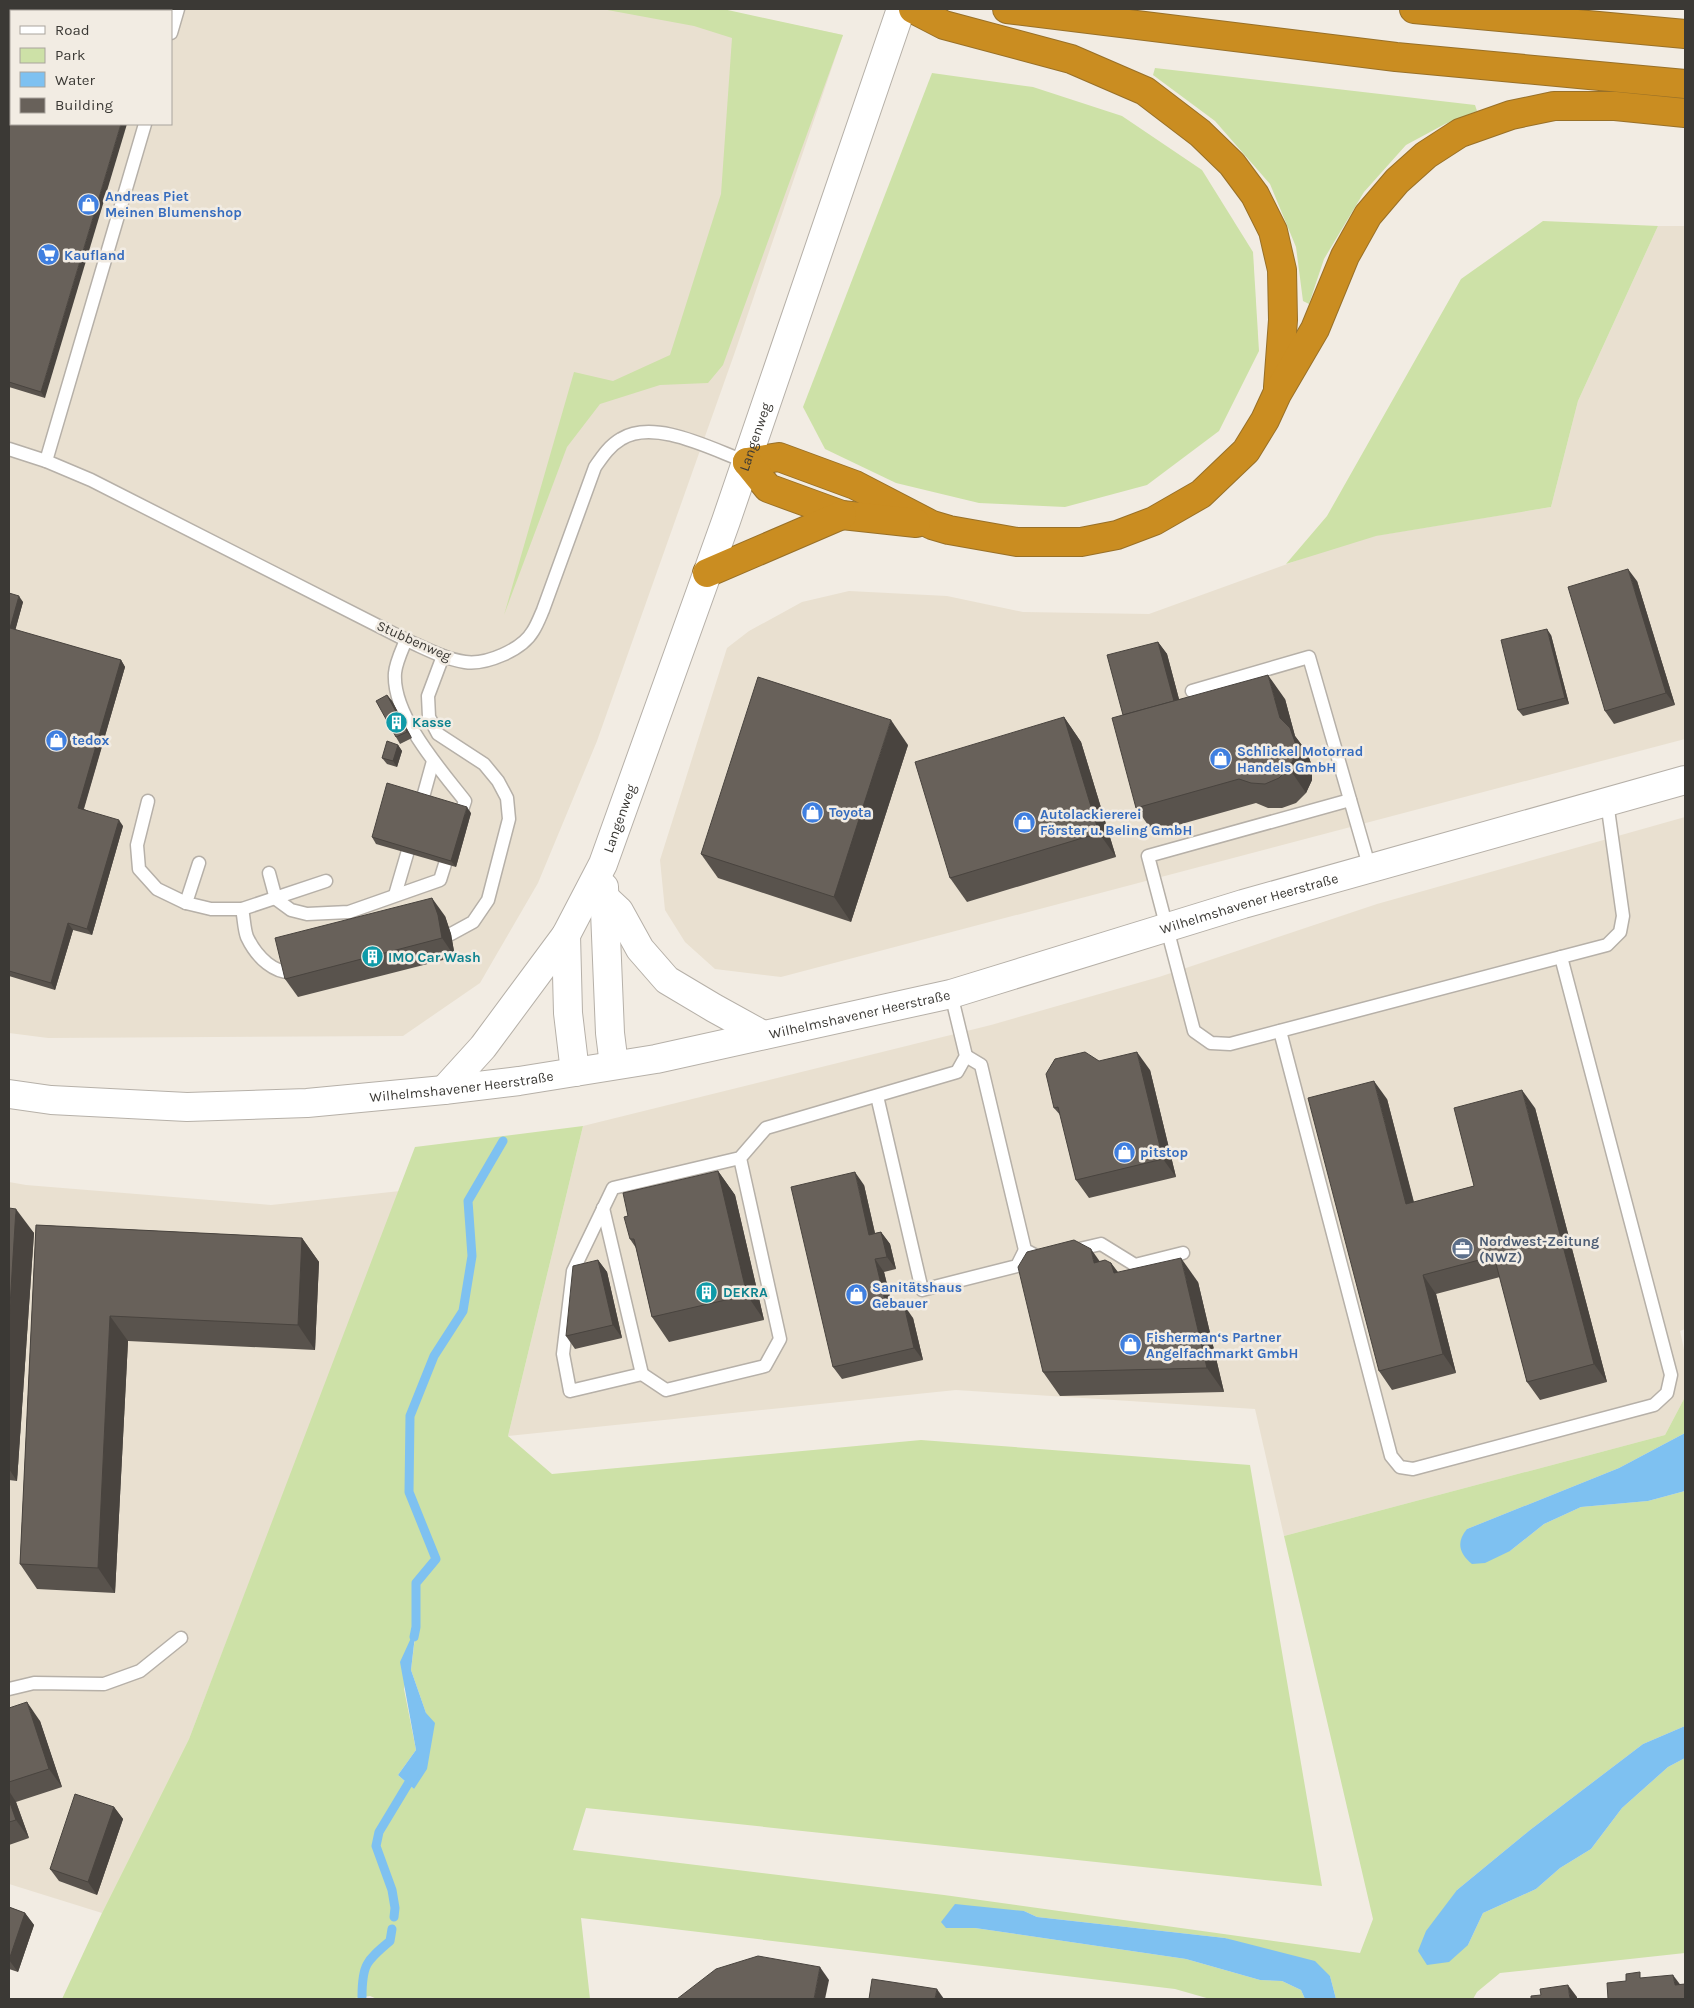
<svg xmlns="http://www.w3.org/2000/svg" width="1694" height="2008" font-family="Karla,sans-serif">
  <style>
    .built { fill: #e9e0d0; fill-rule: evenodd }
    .green { fill: #cde1a7; fill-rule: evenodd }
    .water { fill: #7ec1f1 }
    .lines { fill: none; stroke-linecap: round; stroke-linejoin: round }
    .stream { stroke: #7ec1f1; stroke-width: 9 }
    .lane-casing { stroke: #b6b0a8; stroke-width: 15 }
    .secondary-casing { stroke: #b6b0a8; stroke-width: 30 }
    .highway-casing { stroke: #987028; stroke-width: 30 }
    .lane { stroke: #fff; stroke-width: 12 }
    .secondary { stroke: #fff; stroke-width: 28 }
    .highway { stroke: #ca8d21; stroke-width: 28 }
    .wall { fill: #59534d }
    .shaded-wall { fill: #49443f }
    .building { fill: #68615a; stroke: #49443f }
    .labels { text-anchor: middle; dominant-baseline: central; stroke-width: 5; stroke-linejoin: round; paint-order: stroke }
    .shop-label { font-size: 14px; font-weight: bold; fill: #366cbe; stroke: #f2ece3; text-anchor: start }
    .street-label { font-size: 14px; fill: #3b3935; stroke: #f2ece3 }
    .culture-label { font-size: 14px; font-weight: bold; fill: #0d838f; stroke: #f2ece3; text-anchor: start }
    .service-label { font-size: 14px; font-weight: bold; fill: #4e5e75; stroke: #f2ece3; text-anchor: start }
  </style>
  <rect width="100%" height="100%" fill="#f2ece3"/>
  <!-- built -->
  <g class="built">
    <path d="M 9,9 L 718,9 L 843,35 L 736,349 L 597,741 L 538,883 L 480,983 L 403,1036 L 48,1038 L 9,1033 ZM 11,11 L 171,11 L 171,124 L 11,124 Z"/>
    <polygon points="1658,226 1685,226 1685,739 781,977 715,969 685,942 665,910 660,860 727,648 749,631 802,602 849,591 947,596 1023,612 1149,614 1356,539 1551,507 1578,401"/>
    <polygon points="1685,817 1685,1329 1680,1331 1685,1354 1685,1397 1665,1435 1284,1536 1255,1409 956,1390 508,1436 583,1126 991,1025 1159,977 1377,904"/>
    <polygon points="9,1182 26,1185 271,1205 400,1191 189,1739 102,1913 9,1884"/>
  </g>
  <!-- green -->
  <g class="green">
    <polygon points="602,9 723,9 843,35 723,365 708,383 660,385 600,404 567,447 504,615 574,372 613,381 670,355 721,194 732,38 694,26"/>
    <polygon points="1155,68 1475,105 1477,111 1445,124 1406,145 1364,192 1324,259 1309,304 1303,301 1296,247 1270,184 1215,121 1153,75"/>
    <polygon points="932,73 1033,87 1122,116 1202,170 1253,252 1259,351 1219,431 1147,485 1065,507 979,503 896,483 825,449 803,407"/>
    <polygon points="1543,221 1658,226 1578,401 1551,507 1376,536 1286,564 1327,516 1461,279"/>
    <path d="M 583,1126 L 508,1436 L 552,1474 L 921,1440 L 1250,1465 L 1322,1886 L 586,1808 L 573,1850 L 944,1895 L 1360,1953 L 1373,1919 L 1284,1536 L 1665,1435 L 1685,1397 L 1685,1433 L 1619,1468 L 1467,1529 L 1510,1551 L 1544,1524 L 1581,1507 L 1648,1501 L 1685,1491 L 1685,1726 L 1643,1744 L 1530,1830 L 1457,1890 L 1468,1945 L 1483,1913 L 1536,1889 L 1560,1868 L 1591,1849 L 1622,1808 L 1668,1767 L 1685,1758 L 1685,1953 L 1500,1973 L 1477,1992 L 1473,1999 L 1336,1999 L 1330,1976 L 1225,1938 L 1037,1917 L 1024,1911 L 946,1928 L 975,1928 L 1186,1959 L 1260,1980 L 1282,1981 L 1301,1990 L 1305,1999 L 1210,1999 L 1175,1989 L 581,1918 L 590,1999 L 377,1999 L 370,1996 L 347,1999 L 62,1999 L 102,1913 L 189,1739 L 415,1147 ZM 416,1629 L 411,1670 L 426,1713 L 414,1789 L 398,1775 L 416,1750 L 404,1689 Z"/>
  </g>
  <!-- water -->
  <g class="water">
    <path d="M 1685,1433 L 1685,1491 L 1648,1501 L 1581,1507 L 1544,1524 L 1510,1551 L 1485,1563 L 1472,1564 C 1459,1553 1456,1542 1467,1529 L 1619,1468 Z"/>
    <polygon points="416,1627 411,1670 426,1713 435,1723 427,1769 414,1789 398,1775 416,1750 400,1662"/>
    <polygon points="1685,1726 1685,1758 1668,1767 1622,1808 1591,1849 1560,1868 1536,1889 1483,1913 1468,1945 1449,1962 1427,1965 1418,1951 1426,1931 1457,1890 1530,1830 1643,1744"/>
    <polygon points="955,1904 1024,1911 1037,1917 1225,1938 1315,1961 1330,1976 1336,1999 1305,1999 1301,1990 1282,1981 1260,1980 1186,1959 975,1928 946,1928 941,1922"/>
  </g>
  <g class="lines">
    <!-- stream -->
    <g class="stream">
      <polyline points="414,1637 416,1627 416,1583 436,1559 409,1492 410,1416 434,1356 463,1311 472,1256 468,1201 503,1141"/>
      <polyline points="394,1917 395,1908 392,1890 376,1846 379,1832 414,1774"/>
      <path d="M 362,1997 C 362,1965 366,1961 390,1941 L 392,1929"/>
    </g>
    <defs>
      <g id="lane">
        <polyline points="171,33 178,9"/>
        <path d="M 9,449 L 46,461 L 91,480 L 406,640 C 425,648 444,659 465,662 C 486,665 522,650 533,631 C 537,625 540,617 543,610 L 595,467 C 602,457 609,446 621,439 C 655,418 713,450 747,462"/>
        <polyline points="46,461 145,124"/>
        <path d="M 406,640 C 402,650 396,662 395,673 C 392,715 440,769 465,801 L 458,822"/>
        <polyline points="1192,691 1309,657 1370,869"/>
        <polyline points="1350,800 1148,856 1194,1031 1211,1043 1230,1044 1607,945 1620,932 1623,916 1607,802"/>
        <polyline points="148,801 137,845 139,869 157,889 186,903"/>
        <polyline points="420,808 433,761"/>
        <polyline points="199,863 186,903 211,909 242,909 326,881"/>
        <polyline points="269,873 276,899 291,910 307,914 349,912 440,880 450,848"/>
        <polyline points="395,895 412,837"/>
        <path d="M 242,909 C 244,918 244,929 247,937 C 256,956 275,977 298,971"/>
        <polyline points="434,938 451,934 473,922 488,900 509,819 507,798 498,781 484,764 438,734 429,717 428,696 443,656"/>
        <polyline points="1280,1031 1391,1456 1400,1467 1413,1469 1654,1405 1667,1393 1671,1375 1561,957"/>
        <polyline points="966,1056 981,1065 1025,1250 1042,1259"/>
        <polyline points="877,1096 922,1290 1017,1266 1025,1250"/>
        <polyline points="740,1158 780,1339 765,1366 666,1390 642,1374 570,1391 563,1354 573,1271 613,1188 740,1158 766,1128 957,1072 966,1056 951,994"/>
        <polyline points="603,1208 642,1374"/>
        <polyline points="1071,1251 1101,1244 1135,1265 1183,1253"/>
        <polyline points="9,1689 34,1683 104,1684 140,1671 181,1638"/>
      </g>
      <g id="secondary">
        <polyline points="604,887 610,1033 614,1065"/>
        <polyline points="604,897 619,911 640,949 667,980 714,1008 763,1035"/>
        <polyline points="566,935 568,1013 575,1072"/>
        <path id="s1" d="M 444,1090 L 483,1047 L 566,935 L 603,864 L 726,521 L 901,9"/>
        <path id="s2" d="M 9,1094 L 51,1100 L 187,1107 L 307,1103 L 444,1090 L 519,1081 L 656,1059 L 951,994 L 1243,904 L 1685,780"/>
      </g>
      <g id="highway">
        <polyline points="913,9 944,25 1071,59 1145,91 1200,133 1232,164 1255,195 1273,231 1282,270 1283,320 1278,387"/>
        <polyline points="1007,9 1396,57 1685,84"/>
        <polyline points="1414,9 1685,34"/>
        <polyline points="747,462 779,457 855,485 932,525 949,530 1017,542 1081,542 1117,535 1154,521 1201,494 1246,451 1265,420 1277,394 1315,329 1345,256 1368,215 1397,181 1426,155 1460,133 1511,115 1554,106 1615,106 1685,113"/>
        <polyline points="747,462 768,488 842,515 916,523"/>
        <polyline points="707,573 842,515"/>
      </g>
    </defs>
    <!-- lane casing -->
    <use href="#lane" class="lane-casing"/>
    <!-- secondary casing -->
    <use href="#secondary" class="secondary-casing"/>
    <!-- highway casing -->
    <use href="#highway" class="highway-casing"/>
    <!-- lane -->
    <use href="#lane" class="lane"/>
    <!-- secondary -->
    <use href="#secondary" class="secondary"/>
    <!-- highway -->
    <use href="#highway" class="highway"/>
  </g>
  <!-- wall -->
  <g class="wall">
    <polygon points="9,9 45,398 9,387"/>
    <polygon points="1637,581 1675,705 1614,724 1605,711"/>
    <polygon points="9,593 23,602 15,630 121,660 125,667 84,809 123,826 92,935 73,930 55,990 9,976"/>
    <polygon points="1551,635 1569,704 1523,716 1518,710"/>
    <polygon points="1158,642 1167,654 1179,699 1285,699 1295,736 1307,752 1312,766 1312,780 1306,793 1296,803 1282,808 1268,808 1256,803 1153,832 1136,808 1123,715"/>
    <polygon points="387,695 392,701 412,738 400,744 396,737"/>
    <polygon points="1064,717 1081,742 1116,857 967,902 950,878"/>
    <polygon points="398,745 402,751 397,767 387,764 382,758"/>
    <polygon points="908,745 851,922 718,878 701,854"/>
    <polygon points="471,813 456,867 376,844 372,837"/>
    <polygon points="445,916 451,934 455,957 298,997 285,979"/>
    <polygon points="1099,1061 1150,1070 1176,1177 1089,1198 1076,1180 1061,1116 1054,1108"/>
    <polygon points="1387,1099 1414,1202 1474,1186 1535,1108 1607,1382 1540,1400 1527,1382 1500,1277 1436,1294 1456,1373 1392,1390 1379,1371"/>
    <polygon points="718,1171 735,1195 764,1320 669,1342 652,1317 636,1248 630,1239"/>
    <polygon points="864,1185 875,1233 881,1232 890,1244 896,1269 884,1272 893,1308 913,1318 923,1360 842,1379 833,1367"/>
    <polygon points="9,1208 34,1233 17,1481 9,1480"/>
    <polygon points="36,1225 302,1238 319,1262 315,1350 128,1341 115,1593 37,1589 20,1564"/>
    <polygon points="598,1260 607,1272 622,1338 575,1349 566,1336"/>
    <polygon points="1099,1261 1111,1263 1118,1272 1198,1282 1224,1392 1060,1396 1043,1372"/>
    <polygon points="9,1708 40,1721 62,1787 16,1802 29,1838 9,1845"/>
    <polygon points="114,1807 123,1819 97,1895 59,1881 50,1869"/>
    <polygon points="9,1907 25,1913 34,1925 18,1972 9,1969"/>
  </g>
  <!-- shaded-wall -->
  <g class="shaded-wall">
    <polygon points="121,124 127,124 45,398 41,392"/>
    <polygon points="1628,569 1637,581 1675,705 1666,693"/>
    <polygon points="19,596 23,602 14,635 10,628"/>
    <polygon points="1547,629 1551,635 1569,704 1565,698"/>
    <polygon points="1158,642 1167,654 1185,722 1176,710"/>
    <polygon points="121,660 125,667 82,814 78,808"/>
    <polygon points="1268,675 1285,699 1295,736 1307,752 1312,766 1312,780 1306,793 1289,768 1280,718"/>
    <polygon points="387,695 392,701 412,738 407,732"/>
    <polygon points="1064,717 1081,742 1116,857 1099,833"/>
    <polygon points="891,720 908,745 851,922 834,897"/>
    <polygon points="398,745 402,751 397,767 393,761"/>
    <polygon points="467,807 471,813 456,867 451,861"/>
    <polygon points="119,820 123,826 92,935 87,929"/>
    <polygon points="432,898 445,916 451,934 455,957 442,938"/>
    <polygon points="68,923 73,930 55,990 51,983"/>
    <polygon points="1137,1052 1150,1070 1176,1177 1163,1159"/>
    <polygon points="1374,1081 1387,1099 1419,1223 1406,1204"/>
    <polygon points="1522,1090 1535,1108 1607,1382 1594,1364"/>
    <polygon points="718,1171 735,1195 764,1320 747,1295"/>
    <polygon points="855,1172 864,1185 878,1247 869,1235"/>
    <polygon points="16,1209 34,1233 17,1481 9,1469 9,1322"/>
    <polygon points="881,1232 890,1244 896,1269 887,1257"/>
    <polygon points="302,1238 319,1262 315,1350 298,1325"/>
    <polygon points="1091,1249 1108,1273 1094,1263"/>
    <polygon points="1181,1258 1198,1282 1224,1392 1207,1368"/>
    <polygon points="875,1259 884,1272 896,1322 887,1309"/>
    <polygon points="598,1260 607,1272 622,1338 613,1325"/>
    <polygon points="1111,1263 1128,1287 1114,1273"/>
    <polygon points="1423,1275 1436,1294 1456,1373 1443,1354"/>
    <polygon points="904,1305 913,1318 923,1360 914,1348"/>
    <polygon points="110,1316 128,1341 115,1593 98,1568"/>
    <polygon points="27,1702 40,1721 62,1787 49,1769"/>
    <polygon points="9,1791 16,1802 29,1838 16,1820 9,1800"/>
    <polygon points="114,1807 123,1819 97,1895 88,1882"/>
    <polygon points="25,1913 34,1925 18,1972 9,1960"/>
    <polygon points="820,1967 829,1980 825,1999 814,1999"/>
    <polygon points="1673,1975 1682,1987 1675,1985"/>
    <polygon points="1568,1985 1577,1997 1577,1999 1570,1999"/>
    <polygon points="937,1989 944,1999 935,1999"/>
  </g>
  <!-- building -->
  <g class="building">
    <polygon points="9,9 142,9 150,11 11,11 11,124 121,124 41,392 9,382"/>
    <polygon points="1628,569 1666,693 1605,711 1568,587"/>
    <polygon points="9,593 19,596 10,628 121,660 78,808 119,820 87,929 68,923 51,983 9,971"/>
    <polygon points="1547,629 1565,698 1518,710 1501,640"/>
    <polygon points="1158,642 1174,701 1123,715 1107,655"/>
    <polygon points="1268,675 1280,718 1290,728 1295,742 1295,756 1289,768 1279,778 1265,784 1251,783 1239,779 1136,808 1112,718"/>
    <polygon points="758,677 891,720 834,897 701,854"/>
    <polygon points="387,695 407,732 396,737 376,701"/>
    <polygon points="1064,717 1099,833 950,878 915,762"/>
    <polygon points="387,741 398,745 393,761 382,758"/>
    <polygon points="387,783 467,807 451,861 372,837"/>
    <polygon points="432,898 438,915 442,938 285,979 275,938"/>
    <polygon points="1085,1052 1099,1061 1137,1052 1163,1159 1076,1180 1058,1107 1054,1108 1046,1074 1055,1059"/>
    <polygon points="1374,1081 1406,1204 1474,1186 1454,1108 1522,1090 1594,1364 1527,1382 1494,1256 1423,1275 1443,1354 1379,1371 1308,1098"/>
    <polygon points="718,1171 747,1295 652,1317 634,1239 630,1239 624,1217 628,1216 623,1193"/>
    <polygon points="855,1172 869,1235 881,1232 887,1257 875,1259 887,1309 904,1305 914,1348 833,1367 791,1187"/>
    <polygon points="9,1208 16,1209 9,1322"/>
    <polygon points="36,1225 302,1238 298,1325 110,1316 98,1568 20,1564"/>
    <polygon points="1074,1240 1091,1249 1094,1263 1105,1260 1111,1263 1114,1273 1181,1258 1207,1368 1043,1372 1018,1267 1027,1252"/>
    <polygon points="598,1260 613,1325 566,1336 573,1266"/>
    <polygon points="27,1702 49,1769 9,1782 9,1708"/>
    <polygon points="75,1794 114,1807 88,1882 50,1869"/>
    <polygon points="9,1800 16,1820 9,1822"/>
    <polygon points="9,1907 25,1913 9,1960"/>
    <polygon points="758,1956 820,1967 814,1999 677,1999 716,1969"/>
    <polygon points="1640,1972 1640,1978 1673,1975 1675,1985 1685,1984 1685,1999 1608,1999 1607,1983 1626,1981 1626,1974"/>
    <polygon points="872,1979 937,1989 935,1999 869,1999"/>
    <polygon points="1568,1985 1570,1999 1531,1999 1531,1996 1541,1995 1540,1989"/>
  </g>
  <!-- icons -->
  <defs>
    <symbol id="shop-disc" viewBox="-11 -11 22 22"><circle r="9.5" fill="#3f7fe0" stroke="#f2ece3"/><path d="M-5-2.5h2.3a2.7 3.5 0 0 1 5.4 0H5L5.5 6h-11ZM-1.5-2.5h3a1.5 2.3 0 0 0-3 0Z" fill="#fff"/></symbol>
    <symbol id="supermarket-disc" viewBox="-11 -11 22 22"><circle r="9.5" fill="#3f7fe0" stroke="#f2ece3"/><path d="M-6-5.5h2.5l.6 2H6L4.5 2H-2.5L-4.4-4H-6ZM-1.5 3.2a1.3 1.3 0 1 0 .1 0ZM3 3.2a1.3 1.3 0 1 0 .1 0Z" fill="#fff"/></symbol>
    <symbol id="building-disc" viewBox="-11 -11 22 22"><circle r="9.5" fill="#0f9aa8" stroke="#f2ece3"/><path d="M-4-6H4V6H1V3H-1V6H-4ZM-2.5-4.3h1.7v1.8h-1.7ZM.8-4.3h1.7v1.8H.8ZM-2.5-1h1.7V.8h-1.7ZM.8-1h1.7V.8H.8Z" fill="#fff"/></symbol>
    <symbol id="office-disc" viewBox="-11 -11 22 22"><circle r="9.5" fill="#5c6f8a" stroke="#f2ece3"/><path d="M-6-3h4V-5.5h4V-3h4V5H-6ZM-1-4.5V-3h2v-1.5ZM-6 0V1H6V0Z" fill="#fff"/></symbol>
  </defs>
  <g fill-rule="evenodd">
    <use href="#shop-disc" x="76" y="192" width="25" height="25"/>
    <use href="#supermarket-disc" x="36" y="242" width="25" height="25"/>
    <use href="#building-disc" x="384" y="710" width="25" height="25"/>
    <use href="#shop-disc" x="44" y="728" width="25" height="25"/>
    <use href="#shop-disc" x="1208" y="746" width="25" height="25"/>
    <use href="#shop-disc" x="800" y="800" width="25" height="25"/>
    <use href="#shop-disc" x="1012" y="810" width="25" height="25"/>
    <use href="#building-disc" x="360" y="944" width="25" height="25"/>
    <use href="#shop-disc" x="1112" y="1140" width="25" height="25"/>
    <use href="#office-disc" x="1450" y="1236" width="25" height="25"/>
    <use href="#building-disc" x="694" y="1280" width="25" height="25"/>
    <use href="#shop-disc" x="844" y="1282" width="25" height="25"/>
    <use href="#shop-disc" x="1118" y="1332" width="25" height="25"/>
  </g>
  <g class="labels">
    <!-- shop labels -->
    <g class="shop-label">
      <text x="105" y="196">Andreas Piet<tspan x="105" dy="16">Meinen Blumenshop</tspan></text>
      <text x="64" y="255">Kaufland</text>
      <text x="72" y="740">tedox</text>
      <text x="1237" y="751">Schlickel Motorrad<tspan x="1237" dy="16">Handels GmbH</tspan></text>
      <text x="829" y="812">Toyota</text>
      <text x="1040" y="814">Autolackiererei<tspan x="1040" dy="16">Förster u. Beling GmbH</tspan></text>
      <text x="1140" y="1152">pitstop</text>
      <text x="872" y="1287">Sanitätshaus<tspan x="872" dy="16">Gebauer</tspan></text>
      <text x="1146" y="1337">Fisherman‘s Partner<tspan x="1146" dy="16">Angelfachmarkt GmbH</tspan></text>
    </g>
    <!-- street labels -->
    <g class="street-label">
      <text stroke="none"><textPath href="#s1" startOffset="731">Langenweg</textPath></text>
      <text transform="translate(414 641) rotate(24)">Stubbenweg</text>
      <text stroke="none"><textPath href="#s1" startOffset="326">Langenweg</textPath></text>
      <text stroke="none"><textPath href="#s2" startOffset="1264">Wilhelmshavener Heerstraße</textPath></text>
      <text stroke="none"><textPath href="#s2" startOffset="859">Wilhelmshavener Heerstraße</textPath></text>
      <text stroke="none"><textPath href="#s2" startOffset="454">Wilhelmshavener Heerstraße</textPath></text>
    </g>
    <!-- culture labels -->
    <g class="culture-label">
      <text x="412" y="722">Kasse</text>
      <text x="388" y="957">IMO Car Wash</text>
      <text x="723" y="1292">DEKRA</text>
    </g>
    <!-- service labels -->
    <g class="service-label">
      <text x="1479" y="1241">Nordwest-Zeitung<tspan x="1479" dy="16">(NWZ)</tspan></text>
    </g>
  </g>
  <!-- border -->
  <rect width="1694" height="2008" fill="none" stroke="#3b3935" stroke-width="20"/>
  <!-- legend -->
  <rect x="10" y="10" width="162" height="115" fill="#f2ece3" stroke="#a9a49d"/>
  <rect x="20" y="26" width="25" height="8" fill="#ffffff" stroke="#a9a49d"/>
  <text x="55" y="35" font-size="15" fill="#3b3935">Road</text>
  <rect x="20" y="48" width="25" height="15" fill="#cde1a7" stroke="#a9a49d"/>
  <text x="55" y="60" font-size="15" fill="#3b3935">Park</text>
  <rect x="20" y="72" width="25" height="15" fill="#7ec1f1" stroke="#a9a49d"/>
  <text x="55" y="85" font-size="15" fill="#3b3935">Water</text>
  <rect x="20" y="98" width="25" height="15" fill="#68615a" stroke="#a9a49d"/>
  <text x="55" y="110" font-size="15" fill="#3b3935">Building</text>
</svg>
